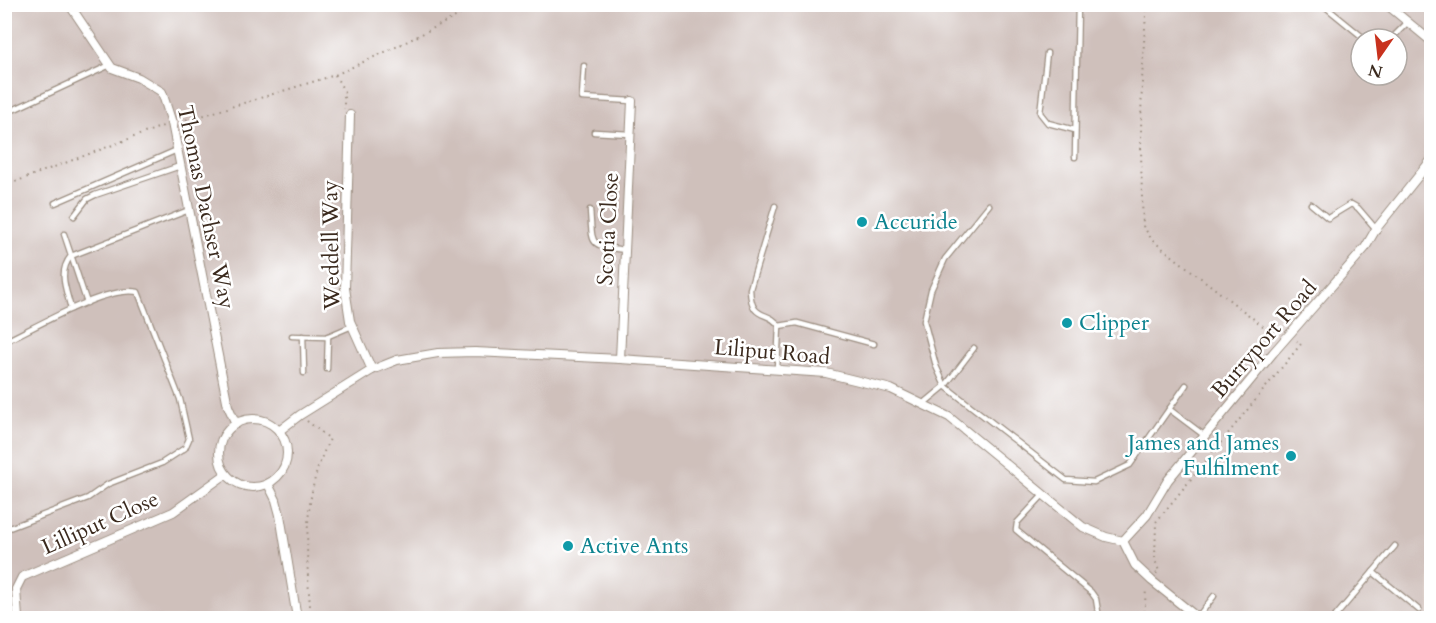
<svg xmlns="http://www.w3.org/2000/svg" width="1436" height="623" font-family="Cardo,serif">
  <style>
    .industrial { fill: #cfc0bb; fill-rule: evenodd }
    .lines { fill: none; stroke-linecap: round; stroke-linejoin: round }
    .lane-casing { stroke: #9a8c7f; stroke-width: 7 }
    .street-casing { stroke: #9a8c7f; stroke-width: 10 }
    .path { stroke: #9a8c7f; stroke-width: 2; stroke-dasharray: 1.5 4.5; stroke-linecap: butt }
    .lane { stroke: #fff; stroke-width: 4.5 }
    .street { stroke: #fff; stroke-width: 8 }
    .culture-dot { fill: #0f9aa8; stroke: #fff; stroke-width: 2 }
    .labels { text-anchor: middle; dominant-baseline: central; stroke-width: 5; stroke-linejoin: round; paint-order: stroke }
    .street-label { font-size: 22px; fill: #3b2a1e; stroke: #fff }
    .culture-label { font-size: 22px; fill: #0d838f; stroke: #fff; text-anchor: start }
  </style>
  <rect width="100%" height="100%" fill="#fff"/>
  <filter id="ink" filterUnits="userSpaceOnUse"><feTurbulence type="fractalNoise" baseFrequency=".0167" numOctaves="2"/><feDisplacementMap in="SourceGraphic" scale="12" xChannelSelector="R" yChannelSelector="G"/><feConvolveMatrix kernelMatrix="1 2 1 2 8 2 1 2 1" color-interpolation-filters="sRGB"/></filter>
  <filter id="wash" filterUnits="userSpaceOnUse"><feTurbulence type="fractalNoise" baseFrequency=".008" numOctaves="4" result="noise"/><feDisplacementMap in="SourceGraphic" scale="24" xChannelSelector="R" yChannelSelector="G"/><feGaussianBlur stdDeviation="1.35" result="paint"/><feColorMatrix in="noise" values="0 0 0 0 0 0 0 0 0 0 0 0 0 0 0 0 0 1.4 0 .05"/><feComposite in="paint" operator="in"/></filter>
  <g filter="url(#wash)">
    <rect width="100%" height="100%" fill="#f9eee0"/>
    <!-- industrial -->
    <path class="industrial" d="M 4,5 L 1431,5 L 1431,618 L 5,618 ZM 1361,39 L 1397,39 L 1397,75 L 1361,75 Z"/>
  </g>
  <g filter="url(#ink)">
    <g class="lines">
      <defs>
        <g id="lane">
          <polyline points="1322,4 1365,39"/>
          <polyline points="1391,39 1407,23"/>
          <polyline points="1047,53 1040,113 1048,123 1075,130"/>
          <polyline points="584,66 582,98 632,101"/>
          <polyline points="15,109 110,65"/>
          <polyline points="594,132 630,134"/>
          <polyline points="1075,157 1078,4"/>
          <polyline points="55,203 177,150"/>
          <polyline points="1311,204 1328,218 1351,204 1358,208 1376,229"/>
          <polyline points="989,205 945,259 931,290 924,321 936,366 945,386 1066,480 1094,482 1130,465 1186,385"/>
          <path d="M 775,206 L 750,289 C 751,323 769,309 779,326 L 777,369"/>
          <path d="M 590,210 C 593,246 588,245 625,250"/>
          <polyline points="74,216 87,199 95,195 180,166"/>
          <polyline points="64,234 87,303"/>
          <path d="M 71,309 C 67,291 57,273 71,256 L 189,210"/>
          <polyline points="779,326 797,323 874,344"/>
          <polyline points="292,336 326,337 352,326"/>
          <polyline points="303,336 304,373"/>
          <path d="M 4,342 C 34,328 107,285 138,292 L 180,399 L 189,439 L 185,448 L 162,463 L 108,484 L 88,498 L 4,530"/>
          <polyline points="327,369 328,336"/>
          <polyline points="922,405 945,386 974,348"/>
          <polyline points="1169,409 1205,436"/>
          <polyline points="1044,494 1017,523 1016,530 1091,592 1096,599 1099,618"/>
          <polyline points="1373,572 1419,610"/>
          <polyline points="1197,618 1214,596"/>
          <polyline points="1334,618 1395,546"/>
        </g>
        <g id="street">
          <polyline points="69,4 112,68 139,78 162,92 172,123 228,406 236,424"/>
          <polyline points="1386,4 1432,42"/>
          <polyline points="350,115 345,288 350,321 372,370"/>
          <polyline points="620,359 632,101"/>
          <circle cx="253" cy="453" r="34"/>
          <polyline points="279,431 300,415 372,370 397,360 438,353 475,352 620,359 826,373 891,389 949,417 1083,527 1106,537 1123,541 1135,565 1152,581 1198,618"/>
          <polyline points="268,484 276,500 280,515 297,618"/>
          <polyline points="1123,541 1147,515 1168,480 1273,353 1365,248 1376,229 1432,159"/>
          <polyline points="18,618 16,589 22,577 173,512 226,474"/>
        </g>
      </defs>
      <!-- lane casing -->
      <use href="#lane" class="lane-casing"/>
      <!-- street casing -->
      <use href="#street" class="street-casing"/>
      <!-- path -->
      <g class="path">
        <path d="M 1147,4 C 1140,79 1140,152 1143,226 L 1153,241 L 1272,333 L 1278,326 L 1281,328"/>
        <polyline points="335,75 344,91 344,109"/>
        <polyline points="180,121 198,117 335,75 398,46 481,4"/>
        <polyline points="4,186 163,126"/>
        <path d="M 307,421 L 330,439 C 301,494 306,558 311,618"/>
        <polyline points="1156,574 1159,571 1155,560 1156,522 1301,344 1297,341"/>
        <polyline points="1144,618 1146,589"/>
      </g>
      <!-- lane -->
      <use href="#lane" class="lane"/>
      <!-- street -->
      <use href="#street" class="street"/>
    </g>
  </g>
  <!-- markers -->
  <g class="culture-dot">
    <circle cx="862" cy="222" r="6"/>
    <circle cx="1067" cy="323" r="6"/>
    <circle cx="1291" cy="456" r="6"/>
    <circle cx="568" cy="546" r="6"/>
  </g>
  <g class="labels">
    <!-- street labels -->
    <g class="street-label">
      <text transform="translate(206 207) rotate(78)">Thomas Dachser Way</text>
      <text transform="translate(608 229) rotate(-87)">Scotia Close</text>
      <text transform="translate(331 245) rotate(-91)">Weddell Way</text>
      <text transform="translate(1264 339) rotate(-49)">Burryport Road</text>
      <text transform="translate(772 352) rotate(5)">Liliput Road</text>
      <text transform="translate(100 523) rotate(-24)">Lilliput Close</text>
    </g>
    <!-- culture labels -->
    <g class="culture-label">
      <text x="874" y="222">Accuride</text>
      <text x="1079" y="323">Clipper</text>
      <text x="1279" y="443" text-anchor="end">James and James<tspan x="1279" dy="25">Fulfilment</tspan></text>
      <text x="580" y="546">Active Ants</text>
    </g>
  </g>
  <!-- margin -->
  <rect width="1436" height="623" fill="none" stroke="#fff" stroke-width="24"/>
  <!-- north arrow -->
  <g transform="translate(1379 57) rotate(194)"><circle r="28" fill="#ffffff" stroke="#b1aaa5" stroke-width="1.5"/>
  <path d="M0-4.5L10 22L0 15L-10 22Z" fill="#c8321e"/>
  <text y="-9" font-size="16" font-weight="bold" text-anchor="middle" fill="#3b2a1e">N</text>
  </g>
</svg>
